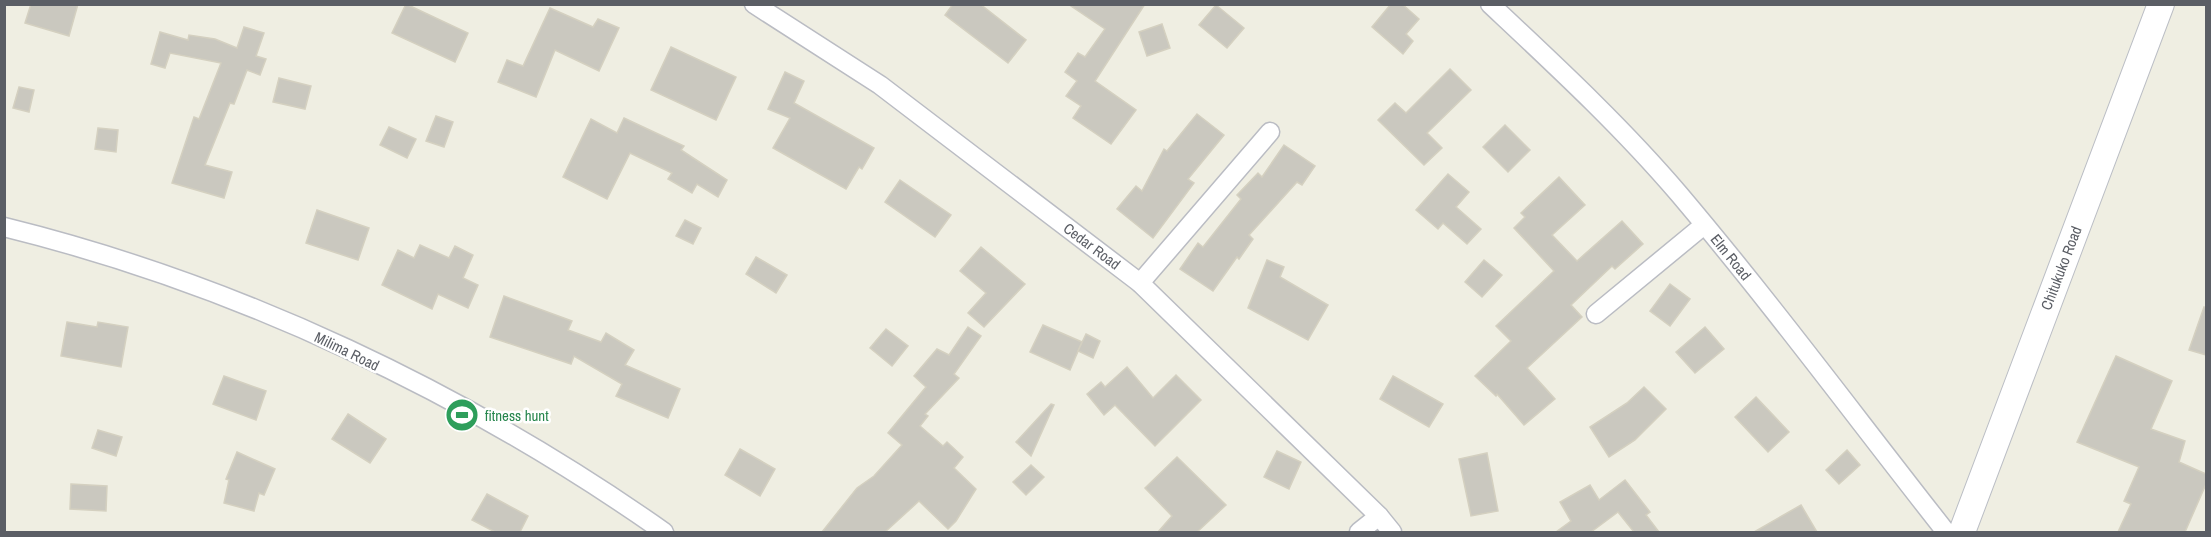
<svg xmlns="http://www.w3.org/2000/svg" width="2211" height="537" font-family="'Archivo Narrow',sans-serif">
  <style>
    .building { fill: #cac8bf; stroke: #d4d0c0; stroke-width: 1.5 }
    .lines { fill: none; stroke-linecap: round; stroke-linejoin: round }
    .street-casing { stroke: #babcc3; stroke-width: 21 }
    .secondary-casing { stroke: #bbbec5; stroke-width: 28 }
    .street { stroke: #fff; stroke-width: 18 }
    .secondary { stroke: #fff; stroke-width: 26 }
    .labels { text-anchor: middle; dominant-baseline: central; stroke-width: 5; stroke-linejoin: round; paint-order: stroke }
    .street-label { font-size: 15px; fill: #5b5e65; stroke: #fff }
    .leisure-label { font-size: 15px; fill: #27864d; stroke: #fff; text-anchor: start }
  </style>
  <rect width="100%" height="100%" fill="#efeee2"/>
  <!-- building -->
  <g class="building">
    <polygon points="31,4 78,4 69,36 25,23"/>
    <polygon points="406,4 468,33 455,62 392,33"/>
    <polygon points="953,4 980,4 1026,40 1008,63 945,15"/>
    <polygon points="1068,4 1145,4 1095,81 1136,110 1111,144 1073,118 1081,106 1066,96 1077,81 1065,72 1078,53 1085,57 1105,29"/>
    <polygon points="1391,4 1402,4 1419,19 1406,34 1413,41 1403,54 1372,27"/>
    <polygon points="1216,5 1244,28 1227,48 1199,25"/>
    <polygon points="550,8 593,27 598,19 619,28 599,71 555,50 536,97 498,82 507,60 523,66"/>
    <polygon points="1162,24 1170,48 1147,56 1139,32"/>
    <polygon points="244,27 264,33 256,56 266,59 260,75 247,70 234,104 230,103 205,165 232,172 224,198 172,183 194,117 199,119 221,63 170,53 165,68 151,64 160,32 188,40 189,35 215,39 237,48"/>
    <polygon points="671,47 736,77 716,120 651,90"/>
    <polygon points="1450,69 1471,90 1427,133 1442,148 1424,165 1378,120 1395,103 1406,113"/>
    <polygon points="785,72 804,81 794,103 874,148 862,169 859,167 846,189 773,148 790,118 768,109"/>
    <polygon points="279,78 311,86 305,109 273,102"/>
    <polygon points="19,87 34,90 29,112 13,108"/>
    <polygon points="1197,114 1224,135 1188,179 1194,183 1153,238 1117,209 1136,186 1142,191 1164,149 1167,151"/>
    <polygon points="436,116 453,122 444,147 426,141"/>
    <polygon points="624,118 684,146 681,150 727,180 718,197 697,184 692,193 668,179 672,173 630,153 607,199 563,177 591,119 617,133"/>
    <polygon points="1505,125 1530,150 1508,172 1483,147"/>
    <polygon points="389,127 416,139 407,158 380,145"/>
    <polygon points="98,128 118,130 116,152 95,149"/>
    <polygon points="1284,145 1315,166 1302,185 1297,182 1249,235 1253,239 1239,259 1237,257 1213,291 1180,269 1198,243 1203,247 1241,199 1237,195 1258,173 1262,177"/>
    <polygon points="1448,174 1469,192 1456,207 1481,229 1467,244 1443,223 1438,229 1416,210"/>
    <polygon points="1559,177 1585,205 1552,235 1577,261 1622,221 1643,244 1615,269 1612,266 1571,305 1582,317 1527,368 1555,399 1524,425 1497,394 1496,396 1475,376 1511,341 1496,326 1554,271 1514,228 1525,217 1521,213"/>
    <polygon points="900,180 951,215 935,237 885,202"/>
    <polygon points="317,210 369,228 358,260 306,243"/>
    <polygon points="685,220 701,228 693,244 676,236"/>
    <polygon points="420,245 449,258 455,246 473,255 463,278 478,285 468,308 438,294 432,309 382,285 398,250 414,258"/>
    <polygon points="981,247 1025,284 984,327 968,313 986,293 960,271"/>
    <polygon points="756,257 787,275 776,293 746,274"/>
    <polygon points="1267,260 1284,267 1280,277 1328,305 1308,340 1248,308"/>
    <polygon points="1484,260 1502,275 1482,297 1465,282"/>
    <polygon points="1670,284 1690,299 1670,326 1650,311"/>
    <polygon points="504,296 572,321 568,330 601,342 606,333 634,350 625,365 680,389 668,418 616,396 622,384 574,356 571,364 490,337"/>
    <polygon points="2204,307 2206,308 2206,355 2189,350"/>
    <polygon points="67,322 97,327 98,322 128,327 121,367 61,356"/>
    <polygon points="1043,325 1082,342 1070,370 1030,352"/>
    <polygon points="968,327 981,336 954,374 959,378 925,414 928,416 920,426 943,446 947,442 963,457 954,468 976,489 956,521 948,529 919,501 885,532 822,532 857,488 874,476 902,445 888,433 926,387 914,376 937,349 949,355"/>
    <polygon points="1705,327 1724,349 1695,373 1676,352"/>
    <polygon points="886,329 908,346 892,366 870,348"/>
    <polygon points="1086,334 1100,341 1093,358 1078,351"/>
    <polygon points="2116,356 2172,381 2151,429 2185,441 2179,462 2206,474 2206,484 2185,532 2118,532 2131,504 2124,501 2139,467 2077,442"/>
    <polygon points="1127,367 1153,398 1176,375 1201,400 1155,446 1115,405 1104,415 1087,394 1101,382 1105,387"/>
    <polygon points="224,376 266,391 256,420 213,404"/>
    <polygon points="1393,376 1443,404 1429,427 1380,399"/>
    <polygon points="1644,387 1666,409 1635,440 1609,457 1590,427 1627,403"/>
    <polygon points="1756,397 1789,432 1768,452 1735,417"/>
    <polygon points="1051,404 1054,405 1031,456 1016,442"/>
    <polygon points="348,414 386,439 370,463 332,439"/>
    <polygon points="98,430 122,437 116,456 92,448"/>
    <polygon points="740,449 775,469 760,496 725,475"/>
    <polygon points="1847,450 1860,465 1839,484 1826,470"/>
    <polygon points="1277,451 1301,462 1289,489 1264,477"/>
    <polygon points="237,452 275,469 264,495 259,493 254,511 224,503 229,480 226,479"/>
    <polygon points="1487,453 1498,511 1471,516 1459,459"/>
    <polygon points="1177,457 1226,505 1197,532 1158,532 1172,516 1145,488"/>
    <polygon points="1031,465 1044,477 1026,495 1013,482"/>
    <polygon points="1625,480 1650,512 1646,515 1659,532 1634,532 1618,512 1591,532 1556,532 1571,521 1560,502 1590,485 1599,500"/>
    <polygon points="71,484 107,486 106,511 70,509"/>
    <polygon points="487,494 528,516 520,532 495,532 472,520"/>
    <polygon points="1801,505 1817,532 1754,532"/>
  </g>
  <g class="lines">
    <defs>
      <g id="street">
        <polyline points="754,4 880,85 1140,283 1379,516 1392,532"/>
        <path d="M 1490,4 C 1555,65 1621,126 1679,194 C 1772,304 1857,419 1946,532"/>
        <path d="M 4,227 C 239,285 466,393 664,532"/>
        <polyline points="1140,283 1270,132"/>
        <polyline points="1596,314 1704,225"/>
        <polyline points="1359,532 1379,516"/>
      </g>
      <polyline id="secondary" points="1962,532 2161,4"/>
    </defs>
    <!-- street casing -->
    <use href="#street" class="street-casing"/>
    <!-- secondary casing -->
    <use href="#secondary" class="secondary-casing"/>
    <!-- street -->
    <use href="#street" class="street"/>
    <!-- secondary -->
    <use href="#secondary" class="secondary"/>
  </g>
  <!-- icons -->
  <defs>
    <symbol id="stadium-disc" viewBox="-11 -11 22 22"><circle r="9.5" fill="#2e9e5b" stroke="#fff"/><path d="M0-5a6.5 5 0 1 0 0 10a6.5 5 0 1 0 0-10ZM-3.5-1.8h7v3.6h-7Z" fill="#fff"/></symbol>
  </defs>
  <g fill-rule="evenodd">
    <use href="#stadium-disc" x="443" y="396" width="38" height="38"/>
  </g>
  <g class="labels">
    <!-- street labels -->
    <g class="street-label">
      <text transform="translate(1092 246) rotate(37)">Cedar Road</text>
      <text transform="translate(1731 257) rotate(51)">Elm Road</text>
      <text transform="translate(2061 268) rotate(-69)">Chitukuko Road</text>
      <text transform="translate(347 351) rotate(26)">Milima Road</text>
    </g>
    <!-- leisure labels -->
    <g class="leisure-label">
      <text x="485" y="415">fitness hunt</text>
    </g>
  </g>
  <!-- border -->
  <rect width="2211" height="537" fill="none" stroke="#5b5e65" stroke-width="12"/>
</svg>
